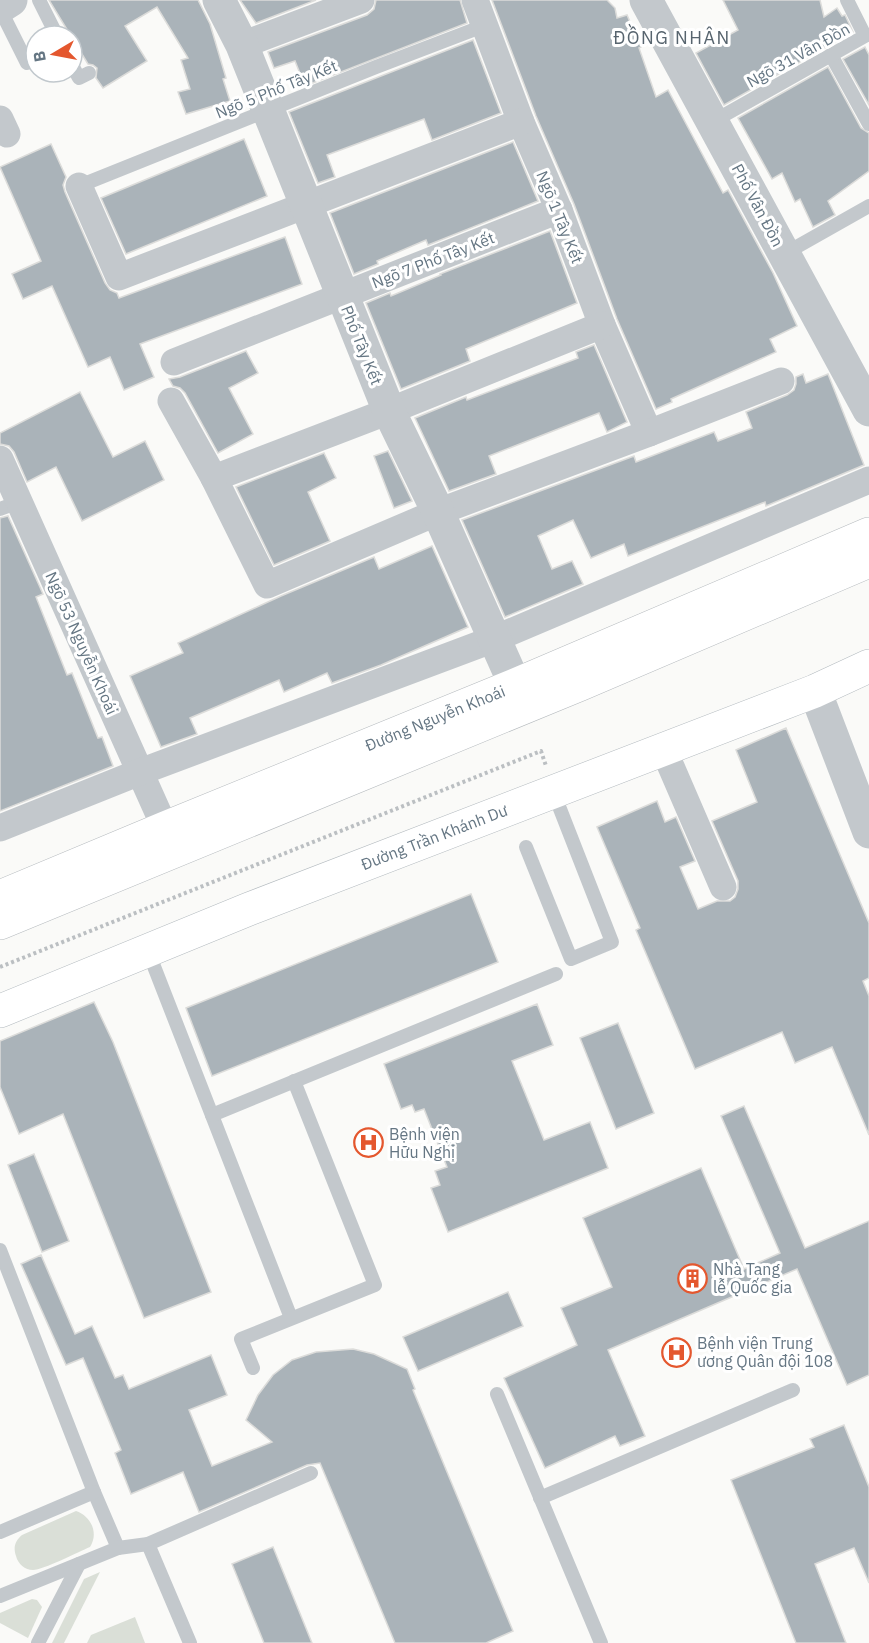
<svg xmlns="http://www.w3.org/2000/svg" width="869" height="1643" font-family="'IBM Plex Sans',sans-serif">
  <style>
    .green { fill: #dadfd7 }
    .building { fill: #aab3b9; stroke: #dcdcda; stroke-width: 1.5 }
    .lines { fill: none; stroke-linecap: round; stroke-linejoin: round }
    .secondary-casing { stroke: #b3babf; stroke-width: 34 }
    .primary-casing { stroke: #b5babe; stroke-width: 34 }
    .path { stroke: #bbbfc2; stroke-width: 4; stroke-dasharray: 3 3; stroke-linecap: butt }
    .service { stroke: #c3c8cc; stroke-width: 14 }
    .minor { stroke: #c3c8cc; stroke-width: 27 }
    .tertiary { stroke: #c3c8cc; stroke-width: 33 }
    .secondary { stroke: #fff; stroke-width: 33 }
    .primary { stroke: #fff; stroke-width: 33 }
    .labels { text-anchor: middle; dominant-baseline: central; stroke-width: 6; stroke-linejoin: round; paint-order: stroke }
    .street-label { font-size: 16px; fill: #657683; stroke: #fff }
    .poi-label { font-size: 16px; fill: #657683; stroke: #fff; text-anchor: start }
    .neighbourhood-label { font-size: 18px; letter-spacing: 1.5px; fill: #57646e; stroke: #fff }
  </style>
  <rect width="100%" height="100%" fill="#fafaf8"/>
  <!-- green -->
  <g class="green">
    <path d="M 76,1511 C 91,1516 99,1533 90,1547 C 78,1552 43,1570 33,1570 C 25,1570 18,1564 16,1556 C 13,1547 15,1541 22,1535 Z"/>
    <polygon points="100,1572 64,1643 52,1643 84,1579"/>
    <polygon points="32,1599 37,1600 42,1607 28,1638 0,1623 0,1613"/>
    <polygon points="135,1617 145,1643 87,1643 91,1635"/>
  </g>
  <!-- building -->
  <g class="building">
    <polygon points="49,0 198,0 210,24 226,78 223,79 230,101 186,114 178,92 190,89 181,60 188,58 157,7 125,26 147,61 103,88 96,78 97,68 93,65 88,64"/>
    <polygon points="240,0 316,0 256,23"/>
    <polygon points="376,0 460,0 467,23 305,86 295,61 274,68 268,52 367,15 374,9"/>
    <polygon points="492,0 607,0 615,8 617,18 627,15 641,47 639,48 656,97 668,90 723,193 728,190 773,273 797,326 770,339 776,352 671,399 672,402 656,409 617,319 574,204 536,116"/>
    <polygon points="723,0 820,0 824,17 837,8 842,16 845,15 853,32 724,105 696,53 738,30"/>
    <polygon points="473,40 501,113 432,140 424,119 327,155 335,177 318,183 289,112"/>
    <polygon points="865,47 869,55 869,105 843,59"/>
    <polygon points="828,67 861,128 869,133 869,171 828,201 835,215 813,227 800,199 795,202 782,173 772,179 738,118"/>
    <polygon points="244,139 267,196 126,254 101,198"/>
    <polygon points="513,142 538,201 428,245 426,240 377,261 378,264 354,274 330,213"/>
    <polygon points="51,144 66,177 63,185 65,192 105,283 110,290 117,293 119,298 285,237 302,284 140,344 154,377 124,390 110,357 88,367 52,286 23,299 12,274 41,261 0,167"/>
    <polygon points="550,231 577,303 466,349 470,361 401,389 366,303 390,293 391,296 441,275 440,274"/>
    <polygon points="594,345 627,422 607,432 599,413 489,456 496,474 449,491 415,418 466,397 467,400 578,358 576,352"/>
    <polygon points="246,351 258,373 229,388 253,434 218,453 185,393 180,388 173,386 169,379 180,377"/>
    <polygon points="803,374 806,383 828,374 864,465 766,506 765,502 628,556 624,544 591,558 573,520 538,536 552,569 572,561 583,584 505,617 462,520 634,456 636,462 714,432 718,441 752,428 746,412 787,395 794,390 796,384 796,377"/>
    <polygon points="80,392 113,457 145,441 164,480 82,521 56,467 27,482 14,452 9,446 0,444 0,433"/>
    <polygon points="388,451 412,501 394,508 374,456"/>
    <polygon points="324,453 336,478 308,492 330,541 274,565 236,487"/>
    <polygon points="8,516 43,594 36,597 67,675 72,673 98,738 102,737 113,766 0,811 0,518"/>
    <polygon points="432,546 468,627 381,665 332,683 327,673 284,692 279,680 190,718 197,734 161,747 130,676 183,653 178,643 281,596 374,557 379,569"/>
    <polygon points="786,728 869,923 869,978 863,981 869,996 869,1135 832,1047 795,1063 782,1032 695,1069 636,930 640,928 597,827 657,801 665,822 676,817 695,861 680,867 698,909 717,901 730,901 735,897 738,889 738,881 712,821 757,802 736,750"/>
    <polygon points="471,894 498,962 212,1076 186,1008"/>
    <polygon points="94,1002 113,1042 211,1292 144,1318 63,1114 19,1134 0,1087 0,1041"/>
    <polygon points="537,1004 553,1045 512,1061 544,1140 590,1122 608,1168 448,1232 431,1188 440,1185 435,1171 447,1167 424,1109 415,1112 412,1105 401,1109 384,1064"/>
    <polygon points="618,1023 654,1113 616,1129 580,1038"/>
    <polygon points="744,1106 805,1248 869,1221 869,1375 847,1385 797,1269 608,1350 645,1436 620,1446 615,1436 545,1468 504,1378 577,1345 561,1308 612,1287 583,1218 701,1168 744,1269 780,1253 721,1116"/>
    <polygon points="34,1154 69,1241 42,1252 8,1165"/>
    <polygon points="41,1255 75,1334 92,1326 115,1378 123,1375 129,1389 211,1355 227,1395 189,1410 212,1466 272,1442 246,1420 258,1395 273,1375 292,1360 316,1352 353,1349 374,1354 407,1369 415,1389 413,1390 513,1631 486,1643 395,1643 320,1463 307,1465 199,1512 183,1472 131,1494 115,1453 121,1450 83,1358 66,1365 21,1264"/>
    <polygon points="508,1292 523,1326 418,1371 403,1337"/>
    <polygon points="844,1425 869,1487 869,1583 854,1548 815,1564 846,1643 796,1643 731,1480 814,1447 810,1439"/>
    <polygon points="273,1547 312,1643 264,1643 232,1564"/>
  </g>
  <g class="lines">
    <defs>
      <polyline id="secondary" points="0,1011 249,909 815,691 869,666"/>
      <g id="primary">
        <polyline points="0,897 165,828 515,685 869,534"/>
        <polyline points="0,923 581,684 869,561"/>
      </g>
    </defs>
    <!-- secondary casing -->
    <use href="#secondary" class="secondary-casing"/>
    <!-- primary casing -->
    <use href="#primary" class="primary-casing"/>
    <!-- path -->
    <polyline class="path" points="0,967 541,751 546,766"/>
    <!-- service -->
    <g class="service">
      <polyline points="39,0 57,36"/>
      <polyline points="0,9 27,63"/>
      <polyline points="831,55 869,124"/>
      <polyline points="72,65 79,78 89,73"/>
      <polyline points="712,122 865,36 847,0"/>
      <polyline points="79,186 376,67 486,25"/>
      <polyline points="784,254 869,206"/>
      <polyline points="0,509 19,502"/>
      <polyline points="526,847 571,959 612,942 553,791"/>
      <polyline points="148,951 291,1318"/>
      <polyline points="212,1115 556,974"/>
      <polyline points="0,1250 94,1492 118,1548"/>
      <polyline points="253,1368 241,1339 375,1285 294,1081"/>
      <polyline points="497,1394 601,1643"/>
      <polyline points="540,1498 793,1390"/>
      <polyline points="0,1532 94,1492"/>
      <polyline points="148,1544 190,1643"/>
      <polyline points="0,1596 118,1548 148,1544 311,1473"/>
      <polyline points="38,1643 79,1564"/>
    </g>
    <!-- minor -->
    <g class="minor">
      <polyline points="475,0 521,122 559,210 602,325 649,433"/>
      <polyline points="242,45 361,0"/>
      <polyline points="0,119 7,134"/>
      <polyline points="79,186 119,277 521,122"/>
      <polyline points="602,325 389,411 214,478 267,585 438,512 649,433 781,381"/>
      <polyline points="174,362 559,210"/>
      <polyline points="171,401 214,478"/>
      <polyline points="0,459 165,828"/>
      <polyline points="663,748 723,887"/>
      <polyline points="0,828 140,772 494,639 869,480"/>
    </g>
    <!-- tertiary -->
    <g class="tertiary">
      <polyline points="219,0 242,45 389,411 438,512 515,685"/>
      <polyline points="646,0 869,410"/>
      <polyline points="0,7 11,0"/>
      <polyline points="815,691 869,832"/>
    </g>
    <!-- secondary -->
    <use href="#secondary" class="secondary"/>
    <!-- primary -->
    <use href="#primary" class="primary"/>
  </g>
  <!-- icons -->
  <defs>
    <symbol id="hospital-ring" viewBox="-11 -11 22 22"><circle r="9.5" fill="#fff" stroke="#e4572e" stroke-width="1.5"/><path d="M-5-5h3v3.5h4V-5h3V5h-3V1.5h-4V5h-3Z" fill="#e4572e"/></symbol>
    <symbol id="building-ring" viewBox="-11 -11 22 22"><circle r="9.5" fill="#fff" stroke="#e4572e" stroke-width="1.5"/><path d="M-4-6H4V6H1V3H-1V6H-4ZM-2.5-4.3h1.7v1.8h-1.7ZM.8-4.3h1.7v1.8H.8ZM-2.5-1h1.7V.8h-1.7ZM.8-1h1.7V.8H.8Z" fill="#e4572e"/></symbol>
  </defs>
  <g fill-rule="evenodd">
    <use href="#hospital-ring" x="352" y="1126" width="33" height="33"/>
    <use href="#building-ring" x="676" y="1262" width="33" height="33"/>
    <use href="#hospital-ring" x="660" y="1336" width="33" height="33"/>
  </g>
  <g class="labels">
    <!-- street labels -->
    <g class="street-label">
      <text transform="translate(798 55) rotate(-29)">Ngõ 31 Vân Đồn</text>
      <text transform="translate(276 89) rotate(-22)">Ngõ 5 Phố Tây Kết</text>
      <text transform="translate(758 205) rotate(62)">Phố Vân Đồn</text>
      <text transform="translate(560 217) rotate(68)">Ngõ 1 Tây Kết</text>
      <text transform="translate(433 260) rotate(-21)">Ngõ 7 Phố Tây Kết</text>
      <text transform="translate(362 345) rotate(68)">Phố Tây Kết</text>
      <text transform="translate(82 643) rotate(66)">Ngõ 53 Nguyễn Khoái</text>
      <text transform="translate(435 718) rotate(-22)">Đường Nguyễn Khoái</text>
      <text transform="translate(434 837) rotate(-21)">Đường Trần Khánh Dư</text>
    </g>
    <!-- poi labels -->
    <g class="poi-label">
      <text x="389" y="1134">Bệnh viện<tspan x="389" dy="18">Hữu Nghị</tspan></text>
      <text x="713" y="1269">Nhà Tang<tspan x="713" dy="18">lễ Quốc gia</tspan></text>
      <text x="697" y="1343">Bệnh viện Trung<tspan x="697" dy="18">ương Quân đội 108</tspan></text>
    </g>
    <!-- neighbourhood labels -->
    <g class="neighbourhood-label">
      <text x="672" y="37">ĐỒNG NHÂN</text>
    </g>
  </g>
  <!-- north arrow -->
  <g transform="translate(54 54) rotate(260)"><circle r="28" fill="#ffffff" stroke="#c1c8cd" stroke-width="1.5"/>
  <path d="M0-4.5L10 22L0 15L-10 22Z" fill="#e4572e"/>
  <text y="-9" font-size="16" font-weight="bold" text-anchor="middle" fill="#657683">B</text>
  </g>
</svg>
